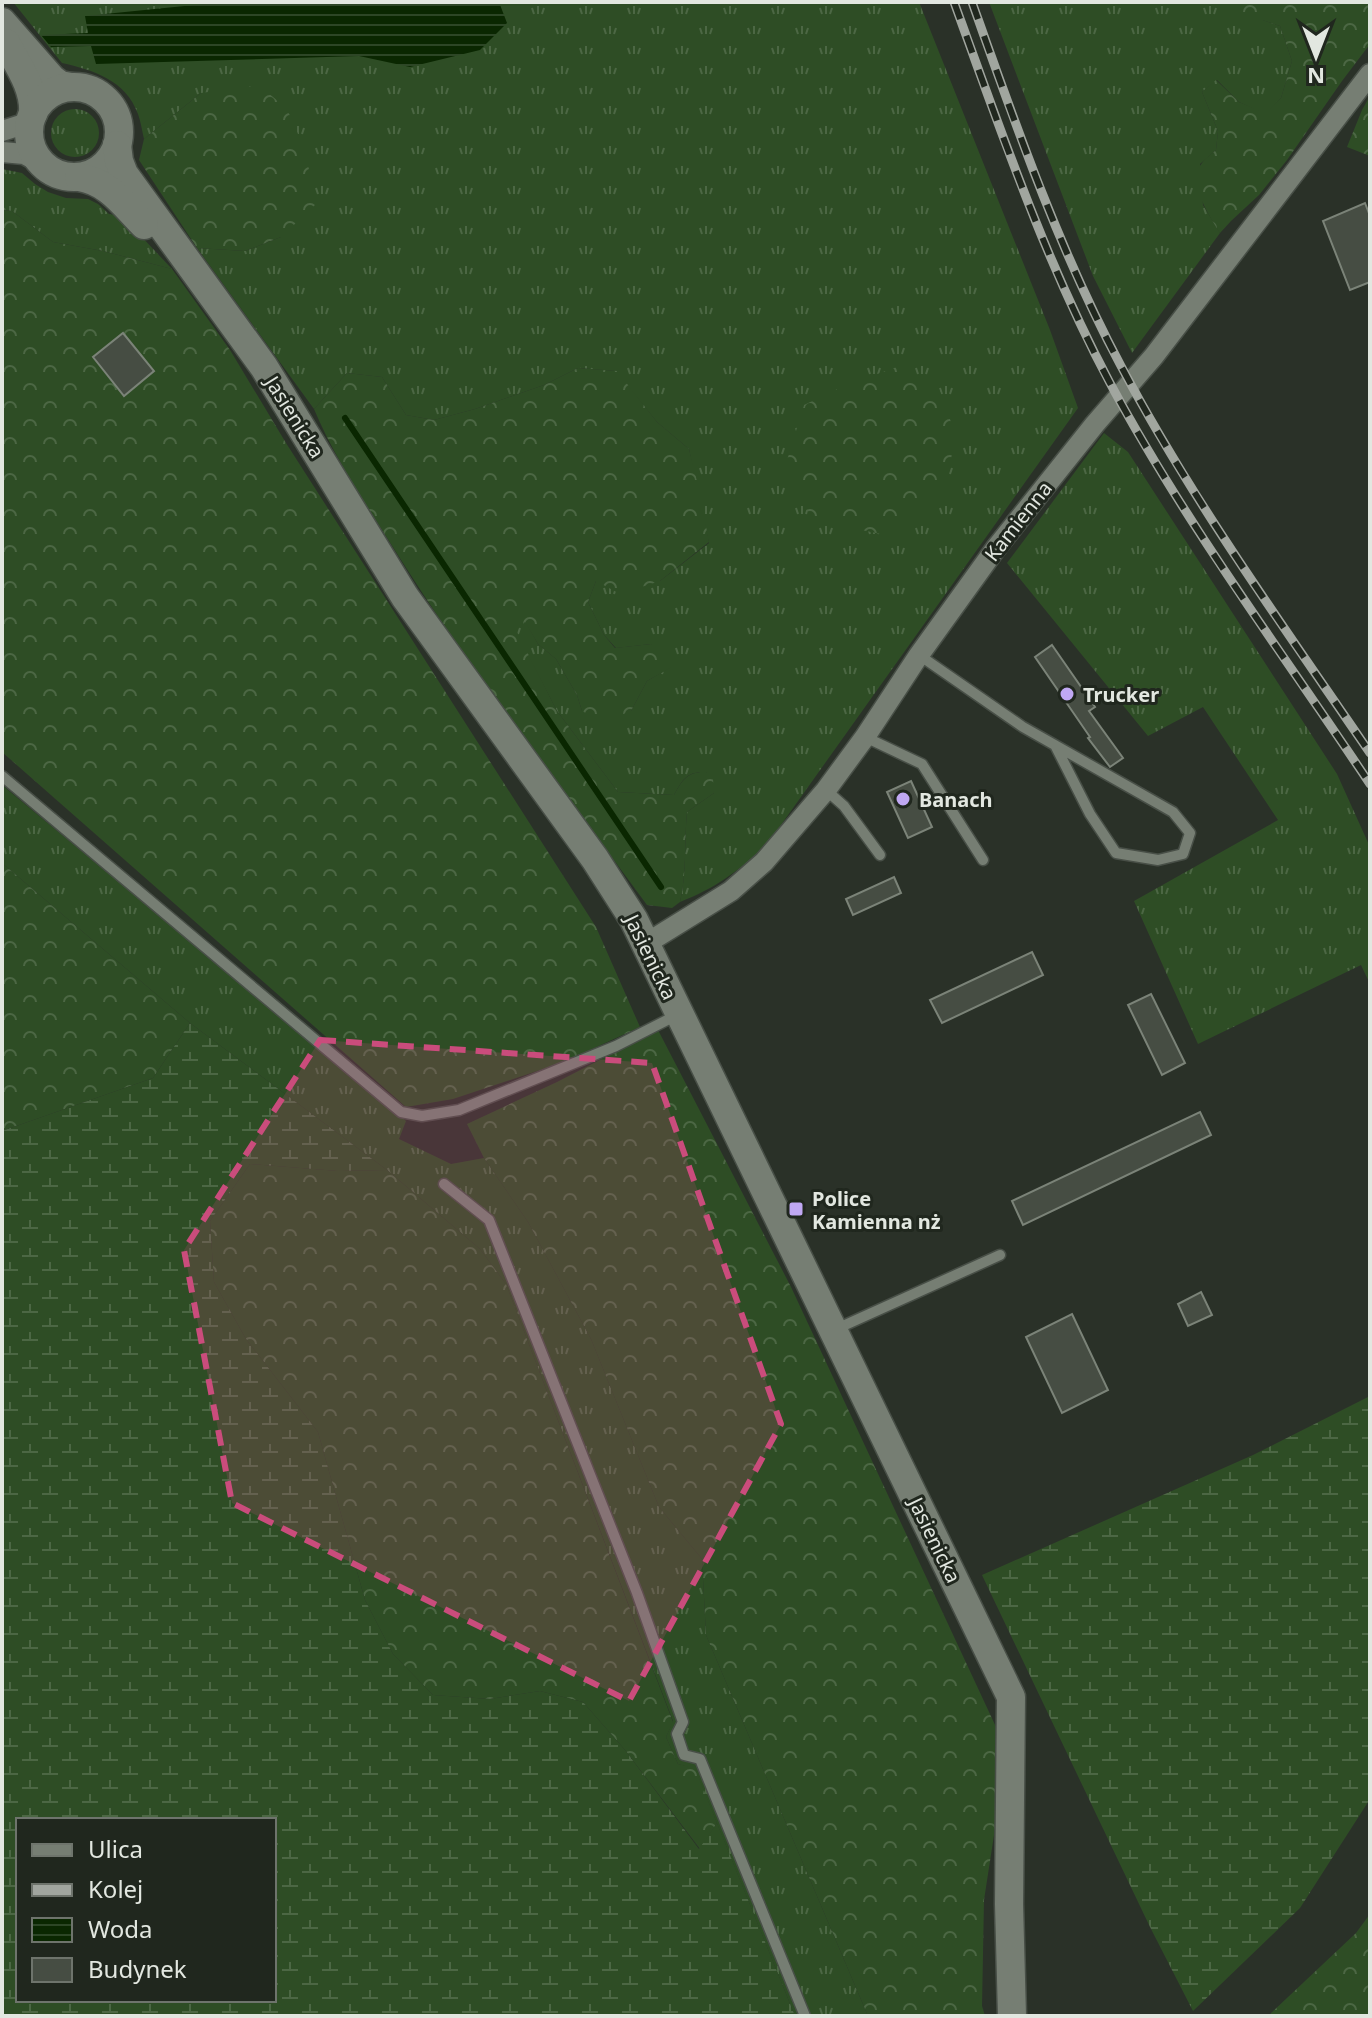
<svg xmlns="http://www.w3.org/2000/svg" width="1372" height="2018" font-family="'Noto Sans',sans-serif">
  <style>
    .grass { fill: url(#grass-tufts) }
    .forest { fill: url(#forest-crowns) }
    .wetland { fill: url(#wetland-marsh); fill-rule: evenodd }
    .water { fill: url(#water-rules) }
    .lines { fill: none; stroke-linecap: round; stroke-linejoin: round }
    .stream { stroke: #0a2701; stroke-width: 6 }
    .building { fill: #464d43; stroke: #7b8378; stroke-width: 2 }
    .lane-casing { stroke: #484f47; stroke-width: 13 }
    .street-casing { stroke: #484f47; stroke-width: 23 }
    .secondary-casing { stroke: #484f47; stroke-width: 31 }
    .lane { stroke: #767e73; stroke-width: 10 }
    .street { stroke: #767e73; stroke-width: 20 }
    .secondary { stroke: #767e73; stroke-width: 28 }
    .rail-casing { stroke: #a1a69f; stroke-width: 9 }
    .rail { stroke: #20271e; stroke-width: 6; stroke-dasharray: 18; stroke-linecap: butt }
    .marked { fill: #ca4c7c; fill-opacity: 0.2; stroke: #ca4c7c; stroke-width: 6; stroke-dasharray: 16 10; stroke-linejoin: round }
    .poi-dot { fill: #c0a8f3; stroke: #20271e; stroke-width: 3 }
    .labels { text-anchor: middle; dominant-baseline: central; stroke-width: 6; stroke-linejoin: round; paint-order: stroke }
    .street-label { font-size: 20px; fill: #e2e7e0; stroke: #20271e }
    .poi-label { font-size: 20px; font-weight: bold; fill: #e2e7e0; stroke: #20271e; text-anchor: start }
  </style>
  <defs>
    <pattern id="grass-tufts" width="24" height="20" patternUnits="userSpaceOnUse" patternTransform="scale(2)"><rect width="24" height="20" fill="#2e4d25"/><path d="M3 7l-1-3M5 7V3M7 7l1-3M15 17l-1-3M17 17v-4M19 17l1-3" fill="none" stroke="#4c6744"/></pattern>
    <pattern id="forest-crowns" width="20" height="18" patternUnits="userSpaceOnUse" patternTransform="scale(2)"><rect width="20" height="18" fill="#2e4d25"/><path d="M2 6a3 3 0 1 1 6 0M12 15a3 3 0 1 1 6 0" fill="none" stroke="#4c6744"/></pattern>
    <pattern id="wetland-marsh" width="20" height="14" patternUnits="userSpaceOnUse" patternTransform="scale(2)"><rect width="20" height="14" fill="#2e4d25"/><path d="M1 5h8M5 5V1M11 12h8M15 12V8" fill="none" stroke="#4c6744"/></pattern>
    <pattern id="water-rules" width="6" height="5" patternUnits="userSpaceOnUse" patternTransform="scale(2)"><rect width="6" height="5" fill="#0a2701"/><path d="M0 2.5h6" fill="none" stroke="#2d4626"/></pattern>
  </defs>
  <rect width="100%" height="100%" fill="#2a3128"/>
  <!-- grass -->
  <g class="grass">
    <path d="M 13,2 L 919,2 L 1050,330 L 1078,408 L 766,846 C 738,871 716,888 680,902 C 687,872 684,842 687,812 L 714,793 L 706,772 C 687,771 682,780 674,795 L 618,792 L 557,711 L 515,630 L 525,621 L 538,644 L 556,659 L 577,695 L 582,711 L 631,711 L 647,681 L 671,667 L 651,644 L 616,648 L 604,635 L 588,602 L 596,581 L 660,581 L 709,543 L 689,449 L 657,422 L 616,371 L 578,368 L 544,385 L 475,409 L 434,420 L 406,415 L 382,377 L 347,373 L 314,409 L 197,248 L 245,251 L 281,237 L 201,93 L 144,139 C 142,131 141,122 138,114 C 126,80 93,70 62,63 Z"/>
    <polygon points="989,2 1211,2 1280,26 1292,61 1281,98 1265,114 1239,102 1217,80 1202,92 1218,131 1216,150 1200,164 1203,205 1220,233 1132,353 1093,276"/>
    <circle cx="75" cy="133" r="24"/>
    <polygon points="2,169 22,173 35,184 48,192 66,198 88,199 98,204 109,214 122,216 172,269 103,251 53,242 12,211 2,210"/>
    <polygon points="1104,433 1128,452 1337,774 1370,847 1370,984 1361,965 1198,1044 1134,901 1278,820 1203,707 1148,736 1007,563"/>
    <polygon points="2,785 406,1121 399,1139 451,1164 484,1158 528,1222 591,1339 659,1507 702,1559 706,1635 868,2016 795,2016 695,1769 678,1764 666,1737 673,1721 506,1284 480,1249 387,1170 190,1023 2,863"/>
  </g>
  <!-- forest -->
  <g class="forest">
    <path d="M 1211,2 L 1370,2 L 1370,44 L 1342,81 L 1287,160 L 1259,195 L 1231,221 L 1220,233 C 1210,217 1186,181 1202,163 C 1205,158 1212,154 1216,150 L 1218,131 L 1202,92 L 1216,80 L 1239,102 L 1265,113 L 1281,98 L 1292,61 L 1280,26 L 1262,20 L 1243,32 L 1216,5 Z"/>
    <polygon points="259,85 287,109 305,150 316,204 281,237 245,251 197,248 139,160 144,139 201,93"/>
    <polygon points="1370,96 1370,156 1347,147 1362,110"/>
    <polygon points="2,210 12,211 53,242 103,251 172,269 230,350 286,443 596,927 640,1027 564,1062 453,1099 406,1107 2,752"/>
    <polygon points="897,367 937,383 956,436 943,495 881,534 812,520 784,470 804,405 844,386"/>
    <path d="M 578,368 L 617,371 L 657,422 L 689,449 L 699,489 L 709,542 L 660,581 L 620,594 L 596,581 L 588,602 L 604,635 L 615,648 L 651,644 L 672,653 L 672,667 L 647,681 L 631,711 L 603,722 L 582,711 L 577,695 L 556,659 L 538,644 L 525,622 L 516,630 L 557,711 L 618,792 L 674,795 C 682,780 688,771 706,772 L 713,779 L 714,793 L 687,812 C 684,842 687,873 680,902 L 672,908 L 647,905 C 562,789 473,674 396,552 C 367,506 335,459 314,409 L 347,373 L 382,377 L 406,415 L 434,420 L 475,409 L 544,385 Z"/>
    <polygon points="2,863 190,1023 153,1078 2,1131"/>
    <polygon points="658,1030 791,1287 996,1727 996,1765 1000,1796 984,1900 982,2006 985,2016 868,2016 706,1635 702,1559 659,1507 591,1339 528,1222 484,1158 467,1124 557,1082"/>
    <polygon points="250,1164 338,1171 387,1170 480,1249 506,1284 673,1722 666,1737 678,1764 695,1768 717,1823 700,1849 625,1750 583,1702 540,1691 490,1699 433,1695 393,1654 365,1600 318,1432 246,1339 214,1282 210,1221"/>
    <polygon points="1370,1914 1370,2016 1268,2016 1356,1933"/>
  </g>
  <!-- wetland -->
  <g class="wetland">
    <path d="M 190,1023 L 387,1170 L 338,1171 L 250,1164 L 210,1221 L 214,1282 L 246,1339 L 318,1432 L 365,1600 L 393,1654 L 433,1695 L 490,1699 L 540,1691 L 583,1702 L 625,1750 L 699,1849 L 717,1823 L 795,2016 L 2,2016 L 2,1131 L 153,1078 ZM 18,1820 L 274,1820 L 274,2000 L 18,2000 Z"/>
    <polygon points="1370,1396 1370,1799 1300,1908 1193,2011 1150,1927 982,1575 1253,1455"/>
  </g>
  <!-- water -->
  <polygon class="water" points="224,2 499,2 507,23 480,50 410,67 359,56 96,64 91,46 51,47 41,35 88,33 85,16"/>
  <g class="lines">
    <!-- stream -->
    <polyline class="stream" points="345,418 661,887"/>
  </g>
  <!-- building -->
  <g class="building">
    <polygon points="1365,203 1370,216 1370,282 1350,290 1323,221"/>
    <polygon points="123,333 154,371 124,396 93,357"/>
    <polygon points="1052,645 1095,707 1089,711 1123,758 1110,767 1088,738 1090,737 1035,657"/>
    <polygon points="911,781 932,827 908,838 887,792"/>
    <polygon points="894,877 901,893 853,915 846,899"/>
    <polygon points="1032,952 1043,975 942,1023 930,1000"/>
    <polygon points="1151,994 1185,1063 1162,1075 1128,1005"/>
    <polygon points="1200,1112 1211,1135 1023,1225 1012,1201"/>
    <polygon points="1201,1292 1212,1315 1188,1326 1178,1304"/>
    <polygon points="1072,1314 1108,1390 1062,1413 1026,1337"/>
  </g>
  <g class="lines">
    <defs>
      <g id="lane">
        <polyline points="919,655 1023,727 1173,812 1190,833 1183,854 1158,860 1116,853 1090,814 1055,745"/>
        <polyline points="865,737 922,764 983,860"/>
        <polyline points="2,776 401,1112 422,1116 459,1110 616,1046 677,1015"/>
        <polyline points="826,790 844,806 880,855"/>
        <polyline points="444,1184 489,1220 637,1593 683,1722 677,1734 684,1755 700,1759 805,2016"/>
        <polyline points="834,1330 1000,1255"/>
      </g>
      <g id="street">
        <polyline points="2,131 24,124 31,117"/>
        <polyline points="2,152 24,154 41,163"/>
        <polyline points="647,943 731,891 764,862 826,790 865,737 919,655 996,548 1095,424 1154,356 1370,74"/>
      </g>
      <g id="secondary">
        <polyline points="2,22 52,79 60,85 71,87"/>
        <path d="M 6,43 C 18,65 35,88 33,114"/>
        <circle cx="74" cy="132" r="45"/>
        <polyline points="117,145 119,161 124,174 264,367 405,597 595,859 634,920 966,1604 1011,1697 1009,1904 1012,2016"/>
        <path d="M 79,177 C 109,182 123,204 144,225"/>
      </g>
    </defs>
    <!-- lane casing -->
    <use href="#lane" class="lane-casing"/>
    <!-- street casing -->
    <use href="#street" class="street-casing"/>
    <!-- secondary casing -->
    <use href="#secondary" class="secondary-casing"/>
    <!-- lane -->
    <use href="#lane" class="lane"/>
    <!-- street -->
    <use href="#street" class="street"/>
    <!-- secondary -->
    <use href="#secondary" class="secondary"/>
    <defs>
      <g id="rail">
        <path d="M 954,2 C 1001,131 1045,261 1110,383 C 1185,523 1282,652 1370,784"/>
        <path d="M 972,2 C 1016,126 1059,250 1121,366 C 1193,502 1284,627 1370,753"/>
      </g>
    </defs>
    <!-- rail casing -->
    <use href="#rail" class="rail-casing"/>
    <!-- rail -->
    <use href="#rail" class="rail"/>
  </g>
  <!-- marked area -->
  <path class="marked" d="M 320,1040 L 652,1063 L 781,1424 L 629,1701 L 232,1503 L 184,1250 Z"/>
  <!-- markers -->
  <g class="poi-dot">
    <circle cx="1067" cy="694" r="8"/>
    <circle cx="903" cy="799" r="8"/>
    <rect x="788" y="1201" width="16" height="16" rx="4"/>
  </g>
  <g class="labels">
    <!-- street labels -->
    <g class="street-label">
      <text transform="translate(295 417) rotate(58)">Jasienicka</text>
      <text transform="translate(1018 521) rotate(-52)">Kamienna</text>
      <text transform="translate(651 957) rotate(64)">Jasienicka</text>
      <text transform="translate(935 1540) rotate(64)">Jasienicka</text>
    </g>
    <!-- poi labels -->
    <g class="poi-label">
      <text x="1083" y="694">Trucker</text>
      <text x="919" y="799">Banach</text>
      <text x="812" y="1198">Police<tspan x="812" dy="23">Kamienna nż</tspan></text>
    </g>
  </g>
  <!-- border -->
  <rect width="1372" height="2018" fill="none" stroke="#e2e7e0" stroke-width="8"/>
  <!-- legend -->
  <rect x="16" y="1818" width="260" height="184" fill="#20271e" stroke="#6e746c" stroke-width="2"/>
  <rect x="32" y="1844" width="40" height="12" fill="#767e73" stroke="#6e746c" stroke-width="2"/>
  <text x="88" y="1858" font-size="24" fill="#e2e7e0">Ulica</text>
  <rect x="32" y="1884" width="40" height="12" fill="#a1a69f" stroke="#6e746c" stroke-width="2"/>
  <text x="88" y="1898" font-size="24" fill="#e2e7e0">Kolej</text>
  <rect x="32" y="1918" width="40" height="24" fill="url(#water-rules)" stroke="#6e746c" stroke-width="2"/>
  <text x="88" y="1938" font-size="24" fill="#e2e7e0">Woda</text>
  <rect x="32" y="1958" width="40" height="24" fill="#464d43" stroke="#6e746c" stroke-width="2"/>
  <text x="88" y="1978" font-size="24" fill="#e2e7e0">Budynek</text>
  <!-- north arrow -->
  <g transform="translate(1316 56) rotate(180)" stroke="#20271e" stroke-width="6" paint-order="stroke">
  <path d="M0-6L14 30L0 20L-14 30Z" fill="#e2e7e0"/>
  <text y="-12" font-size="22" font-weight="bold" text-anchor="middle" fill="#e2e7e0">N</text>
  </g>
</svg>
